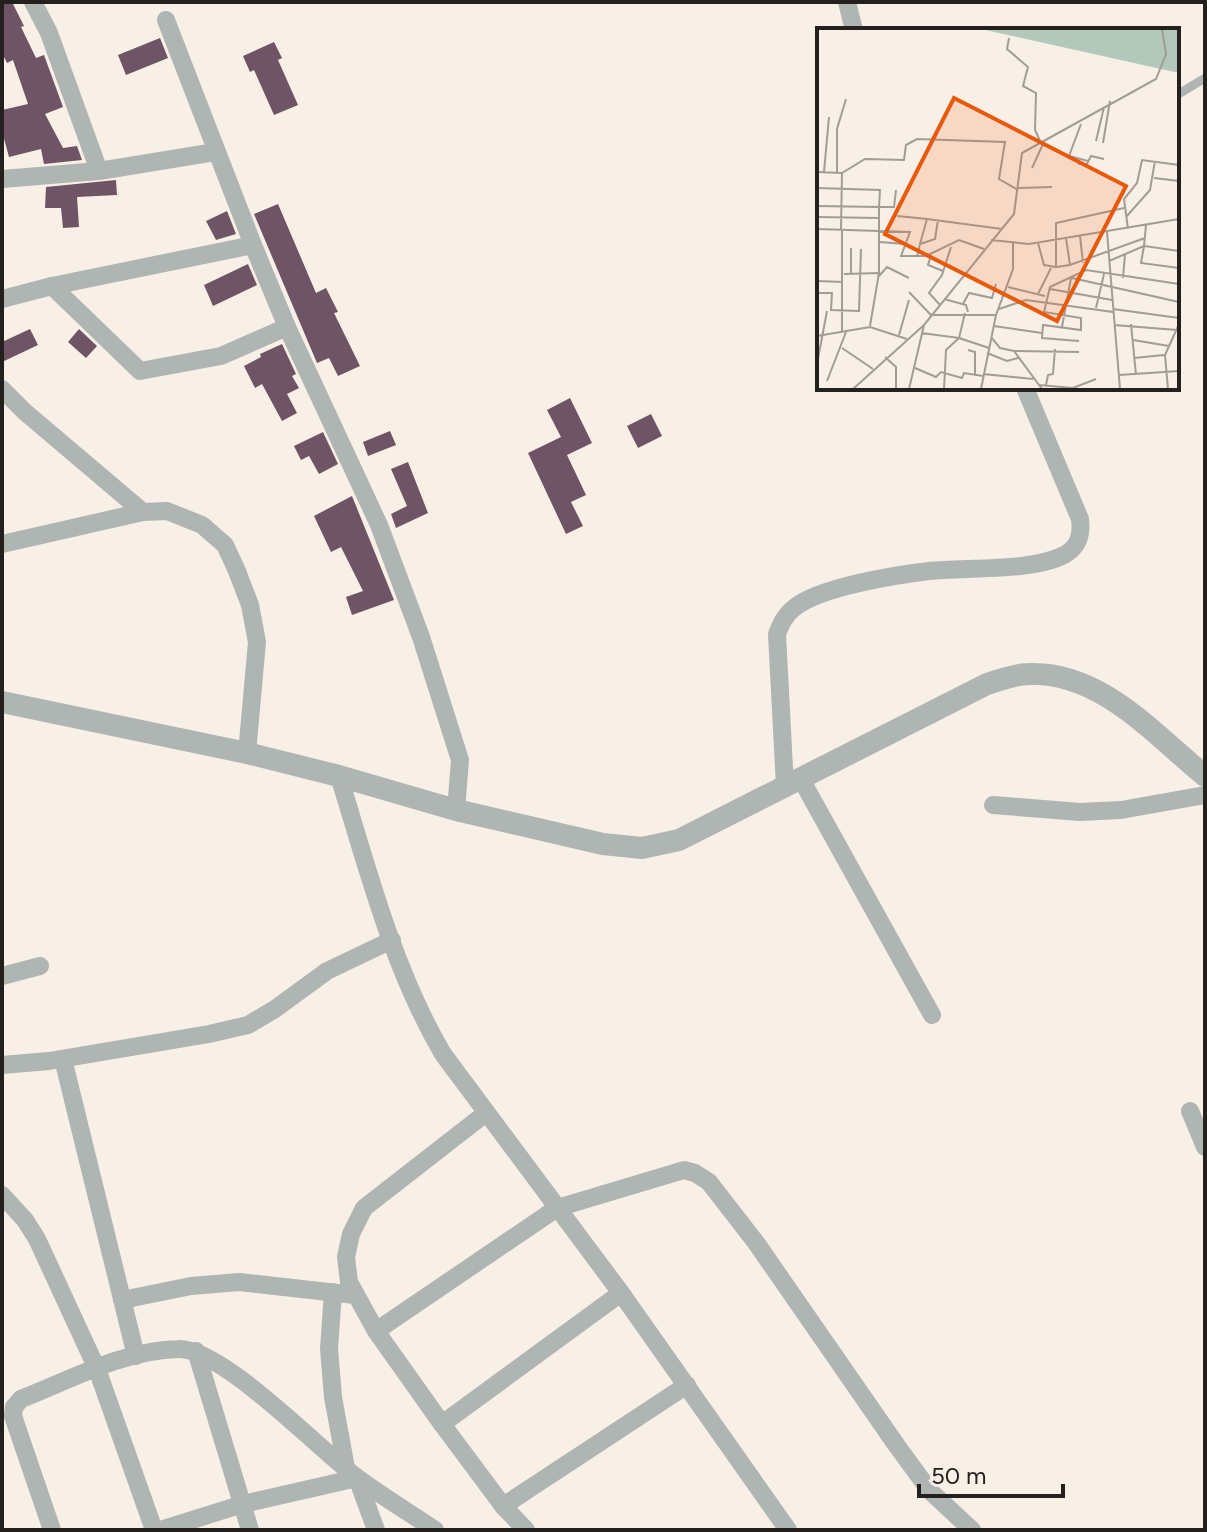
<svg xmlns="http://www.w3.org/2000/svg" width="1207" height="1532" font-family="Figtree,sans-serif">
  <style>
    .building { fill: #6e5464 }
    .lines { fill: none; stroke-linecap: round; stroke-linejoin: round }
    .service { stroke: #afb5b3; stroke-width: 9 }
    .minor { stroke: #afb5b3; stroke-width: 18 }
    .tertiary { stroke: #afb5b3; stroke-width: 22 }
    .inset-road { fill: none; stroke: #a39c96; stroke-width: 2 }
    .view { fill: #e8590c; fill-opacity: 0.15; stroke: #e8590c; stroke-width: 4 }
    .inset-edge { fill: none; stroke: #23201d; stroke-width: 4 }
  </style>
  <rect width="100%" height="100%" fill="#f8efe6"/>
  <!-- building -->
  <g class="building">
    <polygon points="2,2 12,2 24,26 21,27 36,58 44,55 63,107 45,114 63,148 77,146 82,160 44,164 41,149 9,157 2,131 2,110 28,104 13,60 7,63 2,53"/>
    <polygon points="160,38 168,58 126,75 118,55"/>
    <polygon points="274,42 282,58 278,60 298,105 274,115 254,70 250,72 243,56"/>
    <polygon points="116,180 117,195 77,197 79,227 63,228 61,208 45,208 46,187"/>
    <polygon points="278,204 316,293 326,288 338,312 334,313 360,366 338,376 329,358 317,363 254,214"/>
    <polygon points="227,211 236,234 216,240 206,221"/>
    <polygon points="248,264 257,285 213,306 204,285"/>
    <polygon points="30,329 38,345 2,362 2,342"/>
    <polygon points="79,329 97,346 86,358 68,342"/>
    <polygon points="282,344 296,374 292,376 299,388 287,394 297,413 282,421 262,384 255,388 244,366 261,357 260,354"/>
    <polygon points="570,398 592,443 567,455 586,495 571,502 583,526 566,534 528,453 561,437 547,410"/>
    <polygon points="651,414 662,436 638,448 627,426"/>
    <polygon points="390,431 396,445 368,456 363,442"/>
    <polygon points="323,432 338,464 319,474 309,456 301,460 294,446"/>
    <polygon points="408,462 428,513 396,528 391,514 407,506 391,469"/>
    <polygon points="352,496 394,600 352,615 346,597 363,591 341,547 331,552 314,516"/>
  </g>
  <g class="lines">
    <!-- service -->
    <polyline class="service" points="1177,95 1205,78"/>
    <!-- minor -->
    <g class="minor">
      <polyline points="847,2 854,30"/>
      <polyline points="99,171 215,152"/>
      <polyline points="2,179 99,171 49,33 33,2"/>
      <polyline points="253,245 287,327 379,525 421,637 460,760 456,810"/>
      <polyline points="52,286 253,245 166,20"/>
      <polyline points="2,299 52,286 140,371 221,356 287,327"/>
      <polyline points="2,389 25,412 143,512 167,511 202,525 225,545 237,571 250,605 257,642 247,753"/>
      <polyline points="2,544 143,512"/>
      <path d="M 339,776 C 368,870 393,969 443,1054 L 621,1293 L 788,1530"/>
      <polyline points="801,779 932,1015"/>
      <path d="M 785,787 L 777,634 C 781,624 785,615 794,608 C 819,587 896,575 929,571 C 966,567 1031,572 1064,555 C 1079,547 1082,535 1080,519 L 1025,388"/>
      <polyline points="993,805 1080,812 1121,810 1205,795"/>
      <polyline points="2,976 40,966"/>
      <polyline points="63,1059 136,1356"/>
      <polyline points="2,1065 49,1061 209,1034 248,1025 275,1009 327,971 392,940"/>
      <polyline points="1190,1111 1205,1147"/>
      <polyline points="2,1195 25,1220 37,1239 97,1369 154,1530"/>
      <polyline points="333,1292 329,1349 333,1397 346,1468"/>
      <polyline points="122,1300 191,1286 239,1282 355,1295"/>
      <polyline points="376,1331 349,1282 346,1257 351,1234 364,1208 486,1113"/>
      <polyline points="196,1351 250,1530"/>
      <polyline points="442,1424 376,1331 557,1208 684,1170 695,1173 709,1182 757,1244 897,1446 930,1491 972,1530"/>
      <polyline points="357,1478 376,1530"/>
      <polyline points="503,1506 687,1385"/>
      <path d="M 52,1530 L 13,1416 L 14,1407 L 21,1399 C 70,1380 124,1350 178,1349 C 222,1347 321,1452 359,1479 C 383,1497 410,1513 435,1530"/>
      <polyline points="160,1530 243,1504 357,1478"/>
      <polyline points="526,1530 503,1506 442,1424 621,1293"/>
    </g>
    <!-- tertiary -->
    <path class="tertiary" d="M 2,702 L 247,753 L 339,776 L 456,810 L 603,844 L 642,848 L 679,840 L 987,684 C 1000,680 1015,674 1029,674 C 1100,671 1154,734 1205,776"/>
  </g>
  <!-- overview -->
  <g transform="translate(817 28)">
    <rect width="362" height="362" fill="#f8efe6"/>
    <path d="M 164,1 L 362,1 L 362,45 Z" fill="#b2c8ba"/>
    <path class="inset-road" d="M 192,10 L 190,21 L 211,39 L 206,58 L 219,65 L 218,102 L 224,115M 264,96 L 252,128 L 271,133M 279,113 L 287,79M 286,115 L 293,73M 261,136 L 270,136 L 274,128 L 287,131M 215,140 L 227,114M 0,144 L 25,145 L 24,201M 7,144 L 12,89M 20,145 L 20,101 L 29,71M 25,145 L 48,131 L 87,132 L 89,117 L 100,111 L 188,114 L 182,151 L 201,162M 337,150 L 362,153M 0,160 L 63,162 L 62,179 L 77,179 L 79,162M 201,160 L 235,159M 0,178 L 62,179 L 62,190 L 0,189M 80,188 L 110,191 L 103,216M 309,189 L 333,162 L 338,133M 62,191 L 62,245M 110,191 L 185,201M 329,197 L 327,218 L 362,223M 0,201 L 93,204 L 84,228 L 109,228 L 142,212 L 167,221M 311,201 L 307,171 L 320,155 L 325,132 L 362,137M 290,204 L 303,361M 263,208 L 266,235M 249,210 L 253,237 L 328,210M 174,212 L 212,216 L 362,191M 63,214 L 88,216M 221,215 L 227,237 L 239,239M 327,218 L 324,235 L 362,240M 34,220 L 34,246M 114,227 L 111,237 L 126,243M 100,229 L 103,216 L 118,211 L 121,192M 292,233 L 327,218M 253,237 L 239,239 L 239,195 L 307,180M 27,246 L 62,245 L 53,298M 62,248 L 70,239 L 92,250M 255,250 L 362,274M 306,250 L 308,226M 0,253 L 26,254M 191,259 L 228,268M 233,261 L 295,272M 92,264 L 114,287 L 179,287 L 196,241 L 196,215M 0,265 L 15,265 L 14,282 L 42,283 L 44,221M 221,266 L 234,240M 127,271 L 149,277 L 151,284M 146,276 L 152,265 L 175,270 L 179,256M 123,277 L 112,265 L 125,247 L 134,219M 279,280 L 287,246M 182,281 L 209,272 L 296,284M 296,281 L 362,290M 314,296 L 319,347M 297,297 L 360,302M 177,298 L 225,305M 245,299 L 254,250M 25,305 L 25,201M 104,305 L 142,310 L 148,285M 82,307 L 92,272M 0,308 L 53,299 L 90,311M 174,309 L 183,320 L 197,323 L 262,324M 316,312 L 352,318M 262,313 L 225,310 L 226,297 L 264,302 L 264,290 L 227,284 L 233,259 L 269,242 L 362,256M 25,320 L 56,341M 151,322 L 158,324 L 158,347M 197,323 L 225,361M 170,325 L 190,333 L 201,330M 68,329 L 79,339 L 79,361M 317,330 L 347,327M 0,336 L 10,283M 98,340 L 119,349 L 124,344 L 145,350 L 147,345 L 166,348M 166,346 L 216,351M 302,347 L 362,343M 10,353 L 29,304M 222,357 L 256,360 L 279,351M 229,357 L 231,347 L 236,346 L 238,321M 36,361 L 107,297 L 197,186 L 205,125 L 339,51 L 349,26 L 345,1M 92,361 L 107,297M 127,361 L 129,322 L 142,310 L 172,320M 164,361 L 179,287M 351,361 L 348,327 L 362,296"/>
    <path class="view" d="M 137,70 L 309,158 L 240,293 L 68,206 Z"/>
    <rect width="362" height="362" class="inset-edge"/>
  </g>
  <!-- border -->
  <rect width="1207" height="1532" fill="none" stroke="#23201d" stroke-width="8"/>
  <!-- scale -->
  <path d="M919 1484v12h144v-12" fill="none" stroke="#23201d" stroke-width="4"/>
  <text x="931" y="1484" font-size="24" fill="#23201d" stroke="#f8efe6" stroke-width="6" paint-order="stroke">50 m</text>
</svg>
